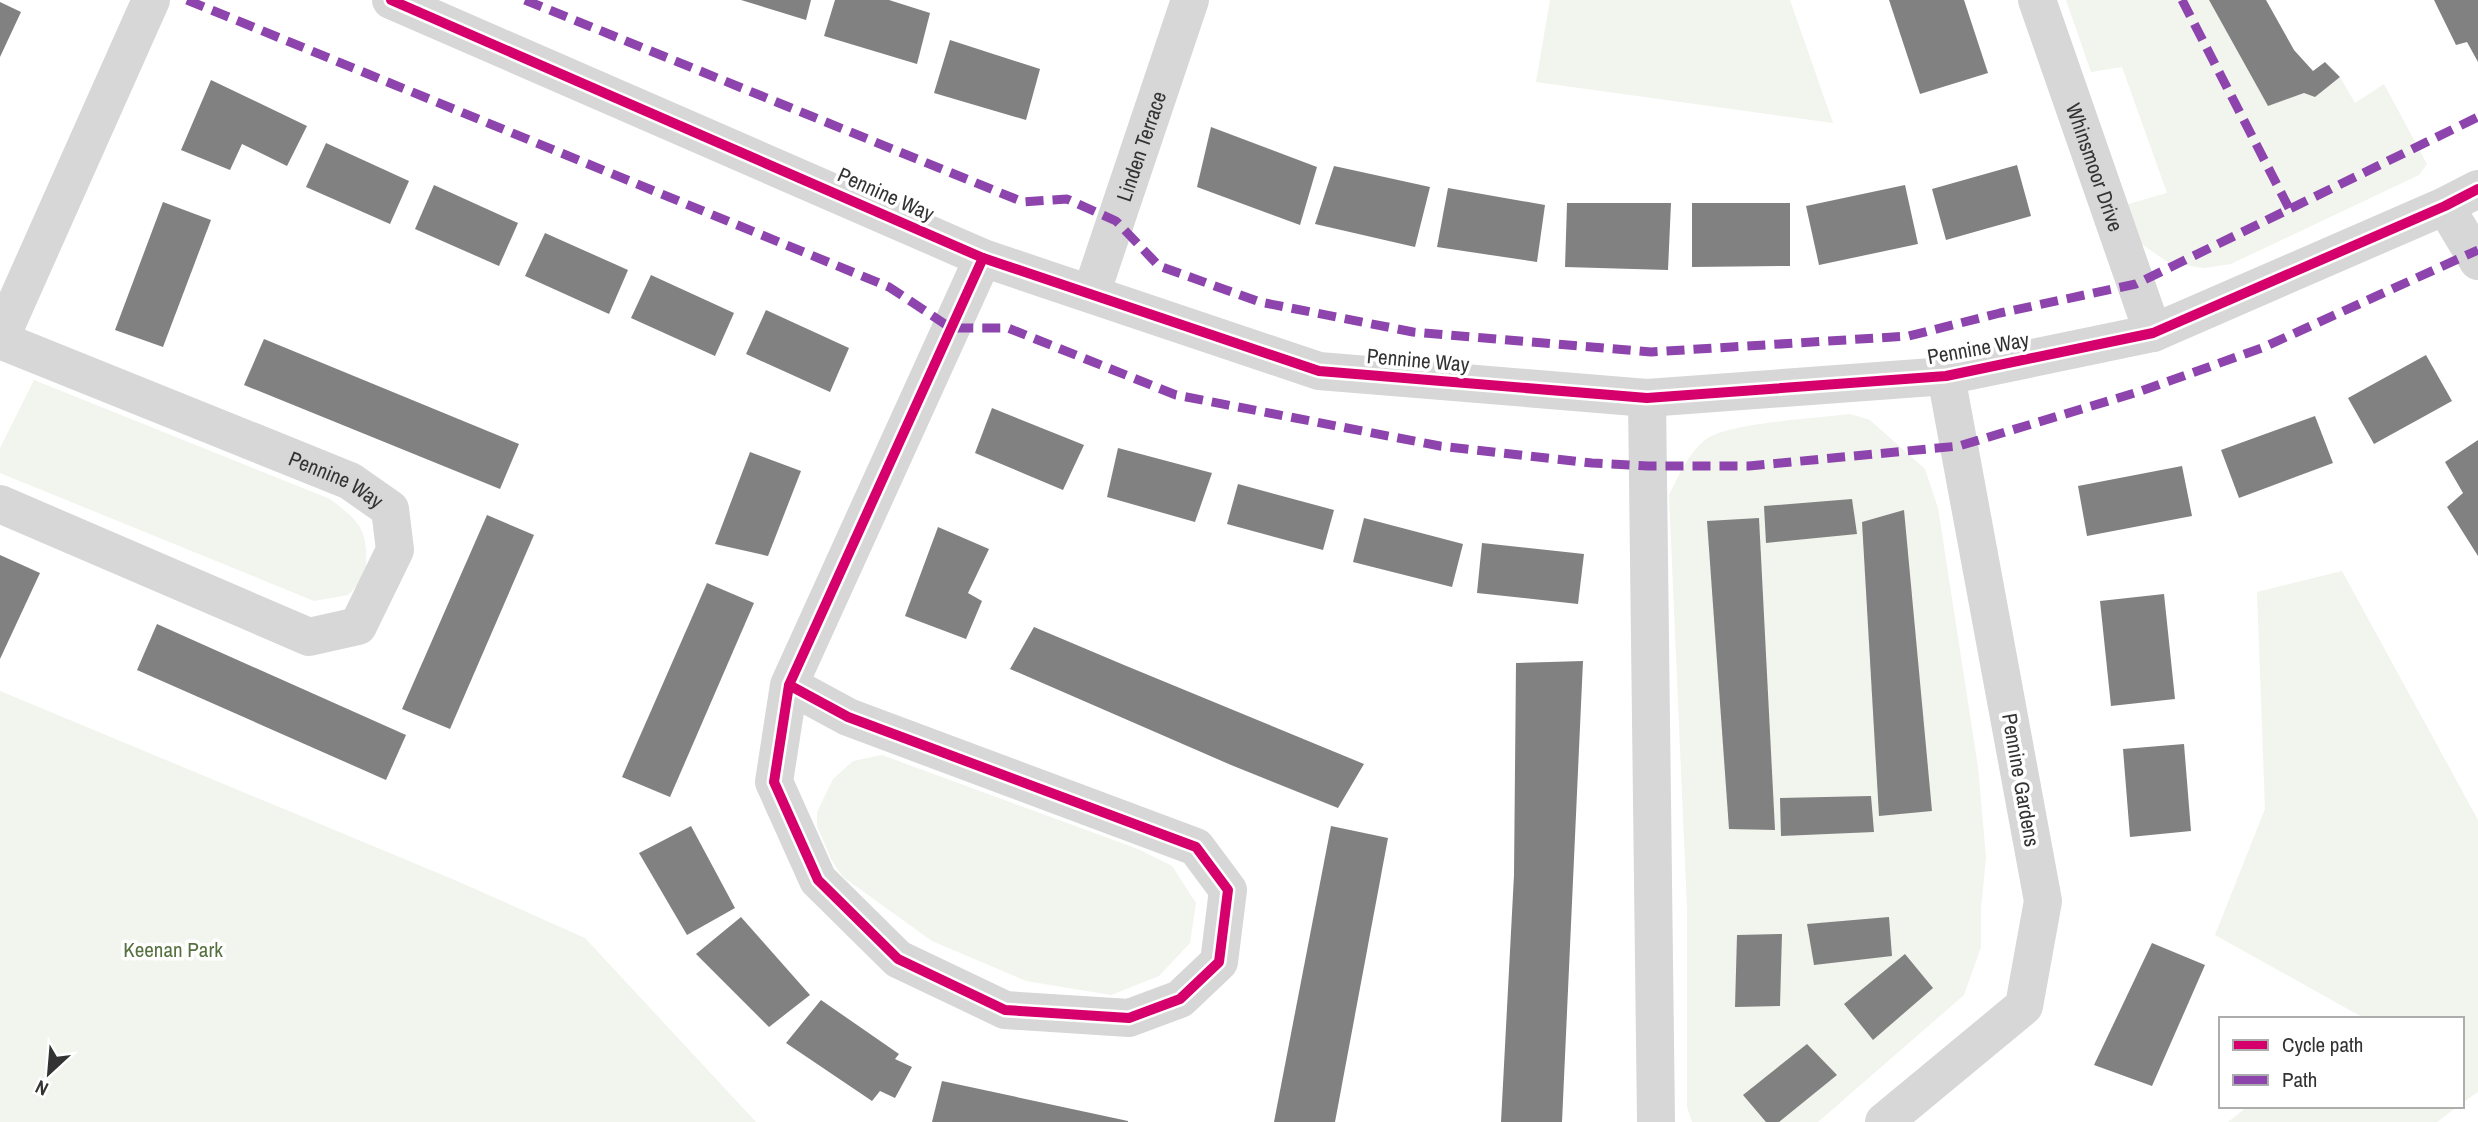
<svg xmlns="http://www.w3.org/2000/svg" width="2478" height="1122" font-family="'Archivo Narrow',sans-serif">
  <style>
    .green { fill: #f1f5ed }
    .building { fill: #818181 }
    .lines { fill: none; stroke-linecap: round; stroke-linejoin: round }
    .street { stroke: #d7d7d7; stroke-width: 38 }
    .quiet { stroke: #8e44ad; stroke-width: 9; stroke-dasharray: 18 9; stroke-linecap: butt }
    .cycleway-casing { stroke: #fff; stroke-width: 15 }
    .cycleway { stroke: #d6006c; stroke-width: 10 }
    .labels { text-anchor: middle; dominant-baseline: central; stroke-width: 7; stroke-linejoin: round; paint-order: stroke }
    .street-label { font-size: 21px; fill: #333; stroke: #fff }
    .park-label { font-size: 21px; fill: #56703f; stroke: #fff }
  </style>
  <rect width="100%" height="100%" fill="#fff"/>
  <!-- green -->
  <g class="green">
    <polygon points="1550,0 1790,0 1833,123 1536,82"/>
    <polygon points="2066,0 2209,0 2268,106 2304,93 2315,96 2340,77 2355,103 2384,84 2427,164 2419,175 2231,264 2204,268 2169,263 2140,243 2125,205 2167,193 2122,67 2091,72"/>
    <path d="M 34,380 L 330,499 C 366,526 367,532 366,576 L 348,595 L 314,601 L 0,473 L 0,448 Z"/>
    <path d="M 1850,414 L 1870,420 L 1925,469 L 1938,508 L 1978,767 L 1986,857 L 1981,909 L 1981,947 L 1964,995 L 1818,1122 L 1692,1122 L 1687,1107 L 1687,909 L 1669,495 C 1679,475 1688,454 1705,440 C 1726,423 1819,418 1850,414 Z"/>
    <polygon points="2342,571 2478,820 2478,1092 2462,1103 2462,1019 2361,1019 2362,1017 2215,935 2265,809 2257,592"/>
    <polygon points="0,691 457,881 585,938 756,1122 0,1122"/>
    <polygon points="882,755 1138,849 1172,866 1196,903 1190,943 1159,976 1111,995 1026,981 932,941 843,877 832,861 817,826 817,812 833,779 853,761"/>
    <polygon points="2248,1106 2458,1106 2437,1122 2228,1122"/>
  </g>
  <!-- building -->
  <g class="building">
    <polygon points="741,0 811,0 806,20"/>
    <polygon points="835,0 889,0 930,13 917,64 824,36"/>
    <polygon points="1889,0 1964,0 1988,73 1920,94"/>
    <polygon points="2209,0 2266,0 2294,50 2313,71 2325,62 2340,77 2315,97 2304,93 2268,106"/>
    <polygon points="2434,0 2478,0 2478,62 2467,42 2456,45"/>
    <polygon points="0,2 21,12 0,57"/>
    <polygon points="950,40 1040,69 1026,120 934,93"/>
    <polygon points="211,80 307,126 287,166 242,144 230,170 181,150"/>
    <polygon points="1211,127 1317,167 1300,225 1197,187"/>
    <polygon points="326,143 409,181 390,224 306,187"/>
    <polygon points="2017,165 2031,216 1946,240 1932,189"/>
    <polygon points="1334,166 1430,187 1415,247 1315,224"/>
    <polygon points="434,185 518,223 499,266 415,229"/>
    <polygon points="1905,185 1918,244 1819,265 1806,206"/>
    <polygon points="1448,188 1545,205 1537,262 1437,247"/>
    <polygon points="163,202 211,220 163,347 115,330"/>
    <polygon points="1567,203 1671,203 1668,270 1565,267"/>
    <polygon points="1692,203 1790,203 1790,266 1692,267"/>
    <polygon points="545,233 628,270 609,314 525,276"/>
    <polygon points="651,275 734,313 715,356 631,318"/>
    <polygon points="766,310 849,348 830,392 746,354"/>
    <polygon points="264,339 519,444 500,489 244,385"/>
    <polygon points="2426,355 2452,401 2374,444 2348,398"/>
    <polygon points="992,408 1084,445 1063,490 975,453"/>
    <polygon points="2315,416 2333,463 2239,498 2221,450"/>
    <polygon points="2478,440 2478,556 2447,507 2463,493 2445,462"/>
    <polygon points="1118,448 1212,473 1195,522 1107,497"/>
    <polygon points="750,452 801,471 768,556 715,544"/>
    <polygon points="2182,466 2192,516 2087,536 2078,486"/>
    <polygon points="1238,484 1334,510 1323,550 1227,524"/>
    <polygon points="1852,499 1857,534 1766,543 1764,506"/>
    <polygon points="1904,510 1932,811 1879,816 1862,522"/>
    <polygon points="487,515 534,535 450,729 402,709"/>
    <polygon points="1364,518 1463,544 1452,587 1353,562"/>
    <polygon points="1759,518 1775,830 1729,829 1707,521"/>
    <polygon points="938,527 989,549 968,593 982,601 966,639 905,616"/>
    <polygon points="1482,543 1584,554 1578,604 1477,593"/>
    <polygon points="0,555 40,573 0,659"/>
    <polygon points="707,583 754,603 670,797 622,777"/>
    <polygon points="2164,594 2175,699 2111,706 2100,601"/>
    <polygon points="157,624 406,735 386,780 137,670"/>
    <polygon points="1034,627 1124,665 1364,764 1338,808 1231,765 1010,669"/>
    <polygon points="1583,661 1562,1122 1501,1122 1514,875 1516,663"/>
    <polygon points="2184,744 2191,831 2130,837 2123,749"/>
    <polygon points="1871,796 1874,832 1781,836 1780,798"/>
    <polygon points="691,826 735,908 687,935 639,853"/>
    <polygon points="1331,826 1388,838 1335,1122 1274,1122"/>
    <polygon points="741,917 810,995 769,1027 696,954"/>
    <polygon points="1889,917 1892,956 1814,965 1807,924"/>
    <polygon points="1782,934 1780,1006 1735,1007 1737,935"/>
    <polygon points="2152,943 2205,965 2152,1086 2094,1065"/>
    <polygon points="1905,954 1933,988 1873,1040 1844,1004"/>
    <polygon points="821,1000 899,1054 895,1059 912,1067 895,1098 880,1091 872,1101 786,1043"/>
    <polygon points="1807,1044 1837,1075 1779,1122 1766,1122 1743,1095"/>
    <polygon points="942,1081 1128,1121 1128,1122 932,1122"/>
  </g>
  <g class="lines">
    <!-- street -->
    <g class="street">
      <polyline points="391,0 983,258 1319,371 1647,398 1946,376 2153,333 2445,206 2478,189"/>
      <path id="s1" d="M 2037,0 L 2153,333"/>
      <polyline points="2445,206 2478,261"/>
      <path id="s2" d="M 1091,294 L 1190,0"/>
      <polyline points="0,339 151,0"/>
      <path id="s3" d="M 0,340 L 350,481 L 390,509 L 395,550 L 358,626 L 309,637 L 0,504"/>
      <polyline points="1647,398 1656,1122"/>
      <polyline points="789,685 848,717 1196,847 1228,890 1219,962 1180,999 1129,1018 1005,1010 898,959 818,880 774,782 789,685 983,258"/>
      <polyline points="1884,1122 2024,1006 2043,901 1946,376"/>
    </g>
    <!-- quiet -->
    <g class="quiet">
      <polyline points="187,0 889,287 951,328 1008,328 1176,395 1440,446 1592,463 1648,466 1749,466 1959,446 2138,392 2262,348 2478,250"/>
      <polyline points="525,0 1023,202 1067,199 1116,221 1159,266 1260,302 1413,332 1651,352 1909,336 2000,313 2136,284 2478,117"/>
      <polyline points="2182,0 2290,210"/>
    </g>
    <defs>
      <g id="cycleway">
        <polyline points="391,0 983,258 1319,371 1647,398 1946,376 2153,333 2445,206 2478,189"/>
        <polyline points="789,685 848,717 1196,847 1228,890 1219,962 1180,999 1129,1018 1005,1010 898,959 818,880 774,782 789,685 983,258"/>
      </g>
    </defs>
    <!-- cycleway casing -->
    <use href="#cycleway" class="cycleway-casing"/>
    <!-- cycleway -->
    <use href="#cycleway" class="cycleway"/>
  </g>
  <g class="labels">
    <!-- street labels -->
    <g class="street-label">
      <text stroke="none"><textPath href="#s2" startOffset="156">Linden Terrace</textPath></text>
      <text stroke="none"><textPath href="#s1" startOffset="177">Whinsmoor Drive</textPath></text>
      <text transform="translate(886 194) rotate(24)">Pennine Way</text>
      <text transform="translate(1978 348) rotate(-10)">Pennine Way</text>
      <text transform="translate(1418 360) rotate(5)">Pennine Way</text>
      <text stroke="none"><textPath href="#s3" startOffset="364">Pennine Way</textPath></text>
      <text transform="translate(2021 780) rotate(80)">Pennine Gardens</text>
    </g>
    <!-- park labels -->
    <g class="park-label">
      <text x="173" y="949">Keenan Park</text>
    </g>
  </g>
  <!-- legend -->
  <rect x="2219" y="1017" width="245" height="91" fill="#ffffff" stroke="#adadad" stroke-width="2"/>
  <rect x="2233" y="1040" width="35" height="10" fill="#d6006c" stroke="#adadad" stroke-width="2"/>
  <text x="2282" y="1052" font-size="21" fill="#333333">Cycle path</text>
  <rect x="2233" y="1075" width="35" height="10" fill="#8e44ad" stroke="#adadad" stroke-width="2"/>
  <text x="2282" y="1087" font-size="21" fill="#333333">Path</text>
  <!-- north arrow -->
  <g transform="translate(49 1073) rotate(206)" stroke="#ffffff" stroke-width="5" paint-order="stroke">
  <path d="M0-5L12 26L0 18L-12 26Z" fill="#333333"/>
  <text y="-10" font-size="19" font-weight="bold" text-anchor="middle" fill="#333333">N</text>
  </g>
</svg>
